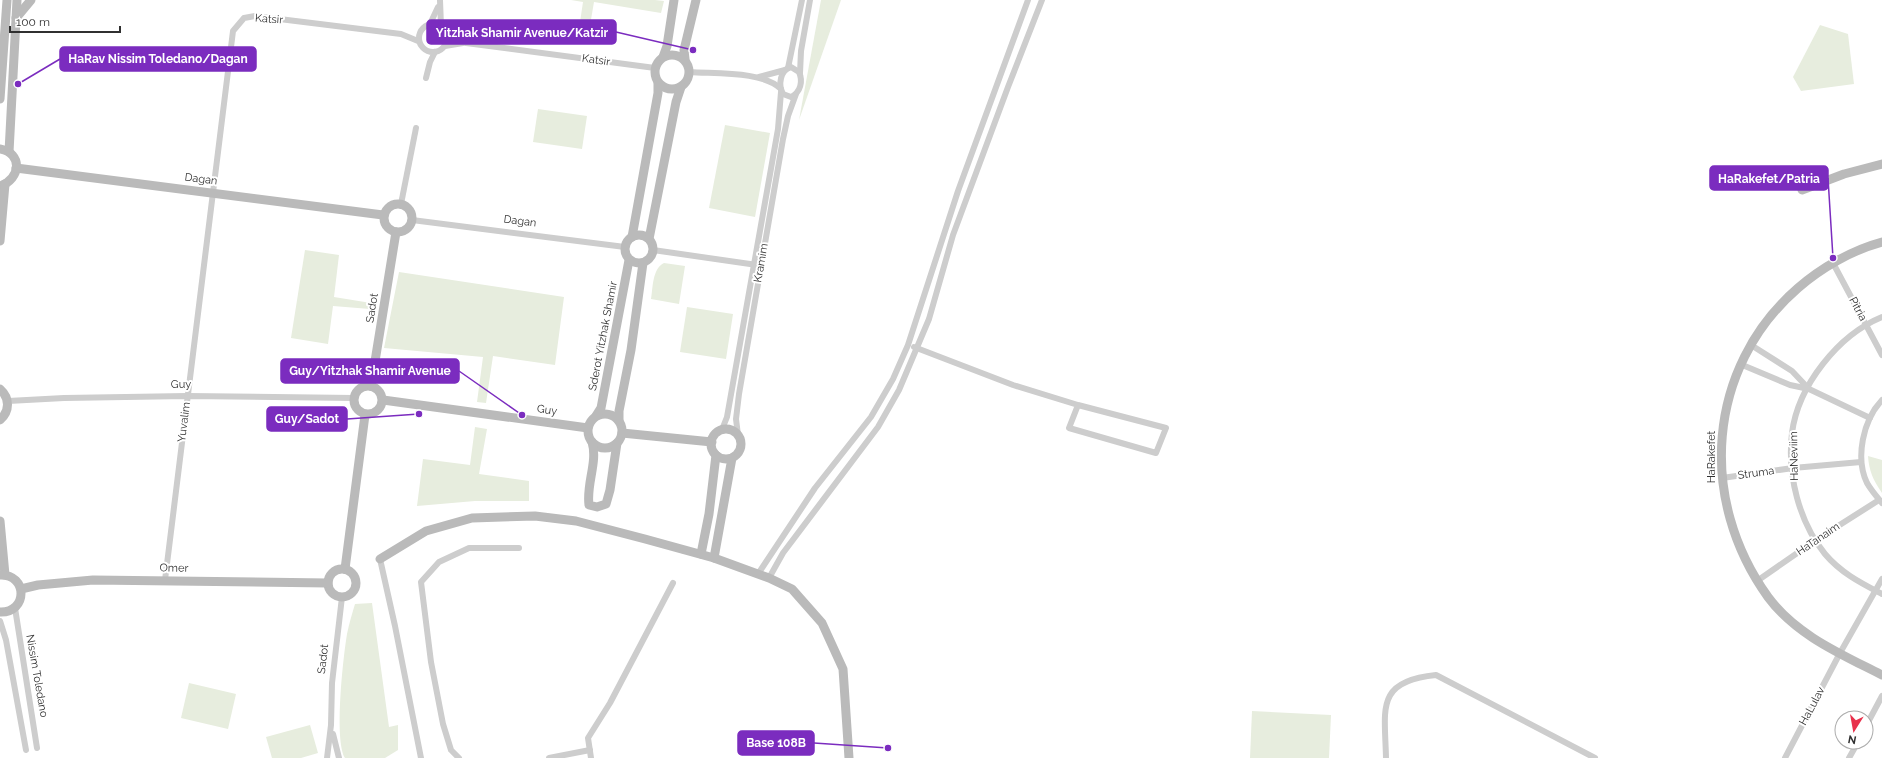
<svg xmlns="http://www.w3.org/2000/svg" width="1882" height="758" font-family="Raleway,sans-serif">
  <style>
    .green { fill: #e7edde }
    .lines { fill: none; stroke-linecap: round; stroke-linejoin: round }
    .street { stroke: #cdcdcd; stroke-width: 6 }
    .secondary { stroke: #bababa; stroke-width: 9 }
    .labels { text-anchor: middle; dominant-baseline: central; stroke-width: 4; stroke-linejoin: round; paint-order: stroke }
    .street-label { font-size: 11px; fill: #303030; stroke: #fff }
    .leader { fill: none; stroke: #7b2cbf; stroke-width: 1.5 }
    .callout-dot { fill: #7b2cbf; stroke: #fff; stroke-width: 1.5 }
    .callout { fill: #7b2cbf; stroke: #7b2cbf; stroke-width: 1.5 }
    .callout-label { font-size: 12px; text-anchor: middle; font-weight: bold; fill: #fff }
  </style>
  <rect width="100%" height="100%" fill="#fff"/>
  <!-- green -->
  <g class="green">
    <polygon points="571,0 655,0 664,1 661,13 594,2 587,43 577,42 583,2"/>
    <polygon points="821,0 841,0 799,120"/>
    <polygon points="1820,25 1848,34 1854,84 1801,91 1793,77"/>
    <polygon points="538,109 587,116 582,149 533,142"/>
    <polygon points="725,125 770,133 755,217 709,208"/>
    <polygon points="305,250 339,255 334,297 371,303 370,309 333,306 328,344 291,338"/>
    <path d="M 664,263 L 685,266 L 679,304 L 651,299 C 653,288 652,269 664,263 Z"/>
    <polygon points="399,272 564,297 555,365 493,356 486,403 477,402 483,357 384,348"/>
    <polygon points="687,307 733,314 726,359 680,352"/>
    <polygon points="475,427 487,429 479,474 529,481 529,501 475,501 417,506 423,459 470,465"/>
    <path d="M 1868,456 L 1882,460 L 1882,493 C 1873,480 1869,471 1868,456 Z"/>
    <path d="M 372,603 L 389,727 L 398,725 L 398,750 L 385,758 L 345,758 C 334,740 343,658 347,634 C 349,624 352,614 355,604 Z"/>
    <polygon points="189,683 236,694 228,729 181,718"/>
    <polygon points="1252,711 1331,715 1329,758 1250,758"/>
    <polygon points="310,725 318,753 301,758 272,758 266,737"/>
  </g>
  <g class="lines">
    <!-- street -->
    <g class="street">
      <polyline points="440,0 441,26"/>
      <circle cx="433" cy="38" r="14"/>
      <polyline points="430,24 438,7"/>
      <polyline points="447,35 466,43 655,68"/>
      <polyline points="445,46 463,43"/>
      <path d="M 791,67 L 799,72 C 803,81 801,92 791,97 L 783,94 C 778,85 780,70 791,67 Z"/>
      <polyline points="788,68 802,0"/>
      <path d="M 690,72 C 714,74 764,71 781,89"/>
      <polyline points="800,73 801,51 810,0"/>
      <polyline points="759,77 785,70"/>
      <polyline points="426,78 430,62 435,52"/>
      <polyline points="401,204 416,128"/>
      <polyline points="412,220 625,247"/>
      <polyline points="653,250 757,265"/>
      <polyline points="1833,263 1882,355"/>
      <path d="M 1882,317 C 1838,335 1798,386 1792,433 C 1787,475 1799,522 1825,554 C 1841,573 1861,583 1882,594"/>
      <polyline points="1751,345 1792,371 1809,389"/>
      <polyline points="914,347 1013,385 1078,405 1166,428 1156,453 1069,428 1078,405"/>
      <polyline points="1740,364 1790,385 1809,389 1870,418"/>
      <path d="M 1882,400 C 1863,420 1855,458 1867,483 C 1871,490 1877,497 1882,503"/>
      <polyline points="8,401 64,398 187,396 354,398"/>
      <polyline points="719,431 723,427 727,417 778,129 781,92"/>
      <polyline points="738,435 736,419 739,394 783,139 788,116 796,94"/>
      <polyline points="1722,478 1793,468 1861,462"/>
      <polyline points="380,559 395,626 421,758"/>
      <polyline points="758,574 815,488 871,417 893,379 908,345 958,191 1028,0"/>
      <polyline points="769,578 783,553 878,427 899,390 929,319 953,235 1008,87 1042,0"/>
      <polyline points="165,580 233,31 244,18 255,16 401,34 418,41"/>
      <polyline points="1757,581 1816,540 1879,500"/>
      <polyline points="15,608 37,748"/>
      <polyline points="0,621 6,640 26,750"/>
      <polyline points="1866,726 1882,696"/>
      <polyline points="333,734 339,758"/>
      <polyline points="327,758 331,725 332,683 342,597"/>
      <polyline points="459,758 451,750 443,724 431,662 421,582 439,562 469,548 519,548"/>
      <polyline points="549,758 590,750"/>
      <polyline points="591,758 588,738 610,703 673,583"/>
      <path d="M 1386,758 C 1385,709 1375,681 1436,675 L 1595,758"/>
      <polyline points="1785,758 1840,653 1882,579"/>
      <polyline points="1849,758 1858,742"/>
    </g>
    <!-- secondary -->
    <g class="secondary">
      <polyline points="16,18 31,0"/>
      <circle cx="672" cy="72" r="17"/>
      <polyline points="663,57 667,46 674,0"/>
      <polyline points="685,59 684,50 696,0"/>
      <polyline points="0,99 7,0"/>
      <path d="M 0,149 C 23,153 21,179 0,186"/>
      <polyline points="9,152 17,0"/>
      <polyline points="16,168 383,215"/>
      <polyline points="1802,190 1844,174 1882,164"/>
      <circle cx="398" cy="218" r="14"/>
      <circle cx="639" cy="249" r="14"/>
      <polyline points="632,237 658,93 658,83"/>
      <polyline points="649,239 676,102 681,87"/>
      <polyline points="0,241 5,184"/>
      <path d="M 1882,242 C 1852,250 1821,268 1798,288 C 1706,368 1698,500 1768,597 C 1796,635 1841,654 1882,675"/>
      <circle cx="368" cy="400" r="14"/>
      <polyline points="371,386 396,232"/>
      <path d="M 0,389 C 10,398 10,411 0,420"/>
      <polyline points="383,400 588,428"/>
      <circle cx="605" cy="431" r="17"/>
      <polyline points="596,416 601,408 629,260"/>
      <polyline points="619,421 619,411 631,350 643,263"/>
      <circle cx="726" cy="444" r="15"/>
      <polyline points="622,433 712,442"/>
      <path d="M 592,442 C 598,462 586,484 589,505 L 597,507 L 606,504 L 610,490 L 617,443"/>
      <polyline points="0,521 5,575"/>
      <polyline points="701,554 709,514 716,455"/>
      <polyline points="714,558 732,458"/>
      <polyline points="380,559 426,531 472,518 535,516 576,521 645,539 714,558 769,578 792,589 822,623 843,669 849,758"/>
      <polyline points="345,569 365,415"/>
      <circle cx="342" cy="583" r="14"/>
      <path d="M 0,575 C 28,574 28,613 0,612"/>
      <polyline points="21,589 38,585 93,580 328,583"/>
    </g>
  </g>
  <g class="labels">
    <!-- street labels -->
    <g class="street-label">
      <text transform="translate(269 19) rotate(4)">Katsir</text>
      <text transform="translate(596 60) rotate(8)">Katsir</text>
      <text transform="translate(201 179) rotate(7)">Dagan</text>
      <text transform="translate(520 221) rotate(7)">Dagan</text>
      <text transform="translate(761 263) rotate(-80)">Kramim</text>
      <text transform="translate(372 308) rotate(-81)">Sadot</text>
      <text transform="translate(1858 309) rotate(62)">Pitria</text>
      <text transform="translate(603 336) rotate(-79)">Sderot Yitzhak Shamir</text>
      <text x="181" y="384">Guy</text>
      <text transform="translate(547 410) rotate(8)">Guy</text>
      <text transform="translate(184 422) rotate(-83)">Yuvalim</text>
      <text transform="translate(1794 456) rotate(-91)">HaNeviim</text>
      <text transform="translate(1711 457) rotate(-90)">HaRakefet</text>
      <text transform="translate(1756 473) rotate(-8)">Struma</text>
      <text transform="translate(1818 539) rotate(-34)">HaTanaim</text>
      <text transform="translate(174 568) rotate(1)">Omer</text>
      <text transform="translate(323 659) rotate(-83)">Sadot</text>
      <text transform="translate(37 676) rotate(80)">Nissim Toledano</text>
      <text transform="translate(1812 706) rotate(-62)">HaLulav</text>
    </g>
  </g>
  <!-- callouts -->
  <path class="leader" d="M693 50L616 32M18 84L60 59M1833 258L1828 178M522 415L459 371M419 414L347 419M888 748L814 743"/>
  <g class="callout-dot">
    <circle cx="693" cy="50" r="4"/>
    <circle cx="18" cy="84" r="4"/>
    <circle cx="1833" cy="258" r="4"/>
    <circle cx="522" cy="415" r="4"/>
    <circle cx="419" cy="414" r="4"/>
    <circle cx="888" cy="748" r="4"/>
  </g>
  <g class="callout">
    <rect x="427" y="20" width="189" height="24" rx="4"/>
    <rect x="60" y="47" width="196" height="24" rx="4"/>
    <rect x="1710" y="166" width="118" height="24" rx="4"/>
    <rect x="281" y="359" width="178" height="24" rx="4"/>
    <rect x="267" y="407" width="80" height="24" rx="4"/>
    <rect x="738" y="731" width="76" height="24" rx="4"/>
  </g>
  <g class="callout-label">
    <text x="522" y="37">Yitzhak Shamir Avenue/Katzir</text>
    <text x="158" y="63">HaRav Nissim Toledano/Dagan</text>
    <text x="1769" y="183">HaRakefet/Patria</text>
    <text x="370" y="375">Guy/Yitzhak Shamir Avenue</text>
    <text x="307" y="423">Guy/Sadot</text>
    <text x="776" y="747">Base 108B</text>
  </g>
  <!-- north arrow -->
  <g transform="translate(1854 730) rotate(191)"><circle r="19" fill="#ffffff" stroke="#acacac"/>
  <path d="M0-3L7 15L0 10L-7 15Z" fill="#e8314c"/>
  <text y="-6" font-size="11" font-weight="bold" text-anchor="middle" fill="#303030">N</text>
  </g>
  <!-- scale -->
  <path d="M10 26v6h110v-6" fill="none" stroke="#303030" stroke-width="2"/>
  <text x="16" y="26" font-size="12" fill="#303030" stroke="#ffffff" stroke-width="3" paint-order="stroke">100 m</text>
</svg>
